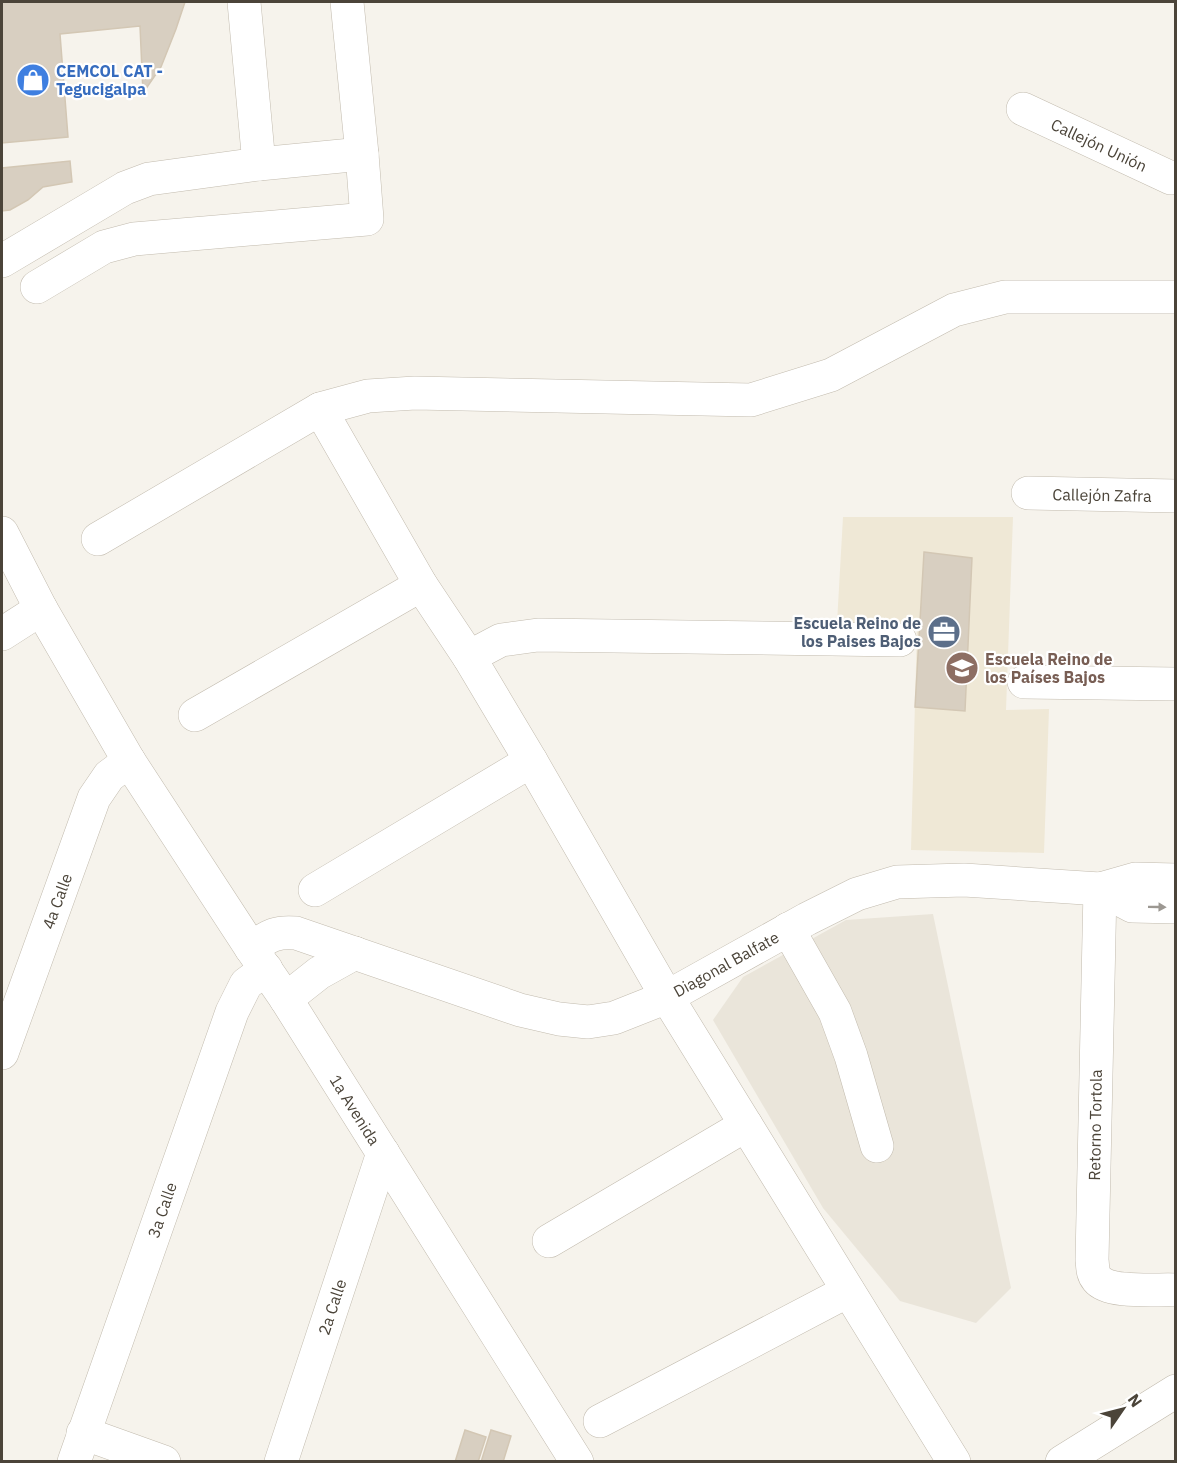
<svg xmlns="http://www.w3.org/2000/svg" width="1177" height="1463" font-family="'IBM Plex Sans',sans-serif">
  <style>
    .residential { fill: #eae5da }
    .education { fill: #efe8d6 }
    .building { fill: #d8cfc1; stroke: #d3c7b4; stroke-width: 1.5 }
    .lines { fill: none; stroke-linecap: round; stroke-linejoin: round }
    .minor-casing { stroke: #c2bbae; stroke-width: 34 }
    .minor { stroke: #fff; stroke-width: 33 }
    .oneway { fill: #9c9892 }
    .labels { text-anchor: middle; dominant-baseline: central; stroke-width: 4.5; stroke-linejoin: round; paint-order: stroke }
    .shop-label { font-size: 16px; font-weight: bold; fill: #366cbe; stroke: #fff; text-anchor: start }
    .street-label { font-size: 16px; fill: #4b4439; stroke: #fff }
    .service-label { font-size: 16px; font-weight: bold; fill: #4e5e75; stroke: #fff; text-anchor: end }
    .education-label { font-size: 16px; font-weight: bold; fill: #785e54; stroke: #fff; text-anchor: start }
  </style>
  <rect width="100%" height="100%" fill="#f6f3ec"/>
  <!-- residential -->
  <polygon class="residential" points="933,914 1011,1288 976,1323 900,1301 823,1208 713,1020 743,977 846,920"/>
  <!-- education -->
  <polygon class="education" points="843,517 1013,517 1006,710 1049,709 1044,853 911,850 917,628 837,623"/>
  <!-- building -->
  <g class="building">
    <polygon points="2,2 185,2 176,29 161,67 143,93 140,26 60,34 68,137 2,143"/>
    <polygon points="70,161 72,182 43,187 28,200 10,210 2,211 2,168"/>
    <polygon points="924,552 972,558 965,711 915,707"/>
    <polygon points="465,1430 486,1437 478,1462 455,1462"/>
    <polygon points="491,1430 511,1436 503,1462 481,1462"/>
  </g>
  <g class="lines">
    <defs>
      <g id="minor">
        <polyline points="244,2 259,164"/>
        <polyline points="1023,109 1171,178 1176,177"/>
        <polyline points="2,261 125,188 149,179 259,164 362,154"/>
        <polyline points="37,287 104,247 134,239 367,219 362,154 347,2"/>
        <polyline points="320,409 421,585 469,657 531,761 667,997 954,1462"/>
        <polyline points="1028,493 1176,496"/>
        <polyline points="2,533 41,609 129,761 251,948 286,999 577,1462"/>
        <polyline points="98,539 320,409 368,396 415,393 751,400 831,375 954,310 1005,297 1176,297"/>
        <polyline points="2,634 41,609"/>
        <polyline points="469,657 501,640 538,635 900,640"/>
        <polyline points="1024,682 1176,684"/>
        <polyline points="195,715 421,585"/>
        <path d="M 1100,889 L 1092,1260 C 1093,1267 1092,1273 1097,1279 C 1109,1294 1156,1289 1176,1290"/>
        <polyline points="1100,889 1132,906 1176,907"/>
        <polyline points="315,890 531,761"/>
        <polyline points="788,929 835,1012 851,1056 877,1146"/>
        <path d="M 251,948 C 268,937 274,931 296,933 L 520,1010 L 559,1019 L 588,1022 L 614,1018 L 667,997 L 807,919 L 857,894 L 897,882 L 964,880 L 1100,889 L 1135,879 L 1176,880"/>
        <polyline points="286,999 319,973 355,953"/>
        <polyline points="2,1053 94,798 109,776 129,761"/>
        <polyline points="549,1241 746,1125"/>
        <polyline points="600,1421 848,1291"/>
        <polyline points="83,1433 164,1462"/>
        <polyline points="74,1462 232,1012 246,984 266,969"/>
        <polyline points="281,1462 383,1153"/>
        <polyline points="1062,1462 1176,1391"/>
      </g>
    </defs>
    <!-- minor casing -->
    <use href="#minor" class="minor-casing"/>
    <!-- minor -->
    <use href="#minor" class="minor"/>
  </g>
  <!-- one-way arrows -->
  <defs><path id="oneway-solid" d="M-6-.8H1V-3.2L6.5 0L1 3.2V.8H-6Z" transform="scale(1.5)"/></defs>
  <use class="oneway" href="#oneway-solid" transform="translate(1157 907) rotate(1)"/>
  <!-- icons -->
  <defs>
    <symbol id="shop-disc" viewBox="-11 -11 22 22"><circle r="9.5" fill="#3f7fe0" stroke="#fff"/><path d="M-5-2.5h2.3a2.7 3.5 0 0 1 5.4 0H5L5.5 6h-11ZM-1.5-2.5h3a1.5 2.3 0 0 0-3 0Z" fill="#fff"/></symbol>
    <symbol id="office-disc" viewBox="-11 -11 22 22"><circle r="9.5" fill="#5c6f8a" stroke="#fff"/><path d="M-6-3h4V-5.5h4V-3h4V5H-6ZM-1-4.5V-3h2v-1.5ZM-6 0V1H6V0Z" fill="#fff"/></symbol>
    <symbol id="school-disc" viewBox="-11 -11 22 22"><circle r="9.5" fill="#8d6e63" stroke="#fff"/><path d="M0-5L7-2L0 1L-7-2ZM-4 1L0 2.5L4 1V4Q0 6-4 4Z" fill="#fff"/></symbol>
  </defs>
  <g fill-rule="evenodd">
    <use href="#shop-disc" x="14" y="61" width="38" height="38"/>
    <use href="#office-disc" x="925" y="613" width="38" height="38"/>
    <use href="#school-disc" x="943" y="649" width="38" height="38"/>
  </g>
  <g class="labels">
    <!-- shop labels -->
    <g class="shop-label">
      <text x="56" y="71">CEMCOL CAT -<tspan x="56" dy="18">Tegucigalpa</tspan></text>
    </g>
    <!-- street labels -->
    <g class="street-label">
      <text transform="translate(1099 145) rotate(25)">Callejón Unión</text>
      <text transform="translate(1102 495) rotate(1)">Callejón Zafra</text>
      <text transform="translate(57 901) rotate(-70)">4a Calle</text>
      <text transform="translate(726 964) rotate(-29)">Diagonal Balfate</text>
      <text transform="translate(355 1110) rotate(58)">1a Avenida</text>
      <text transform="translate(1095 1125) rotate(-89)">Retorno Tortola</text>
      <text transform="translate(162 1210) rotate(-71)">3a Calle</text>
      <text transform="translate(332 1307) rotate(-72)">2a Calle</text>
    </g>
    <!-- service labels -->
    <g class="service-label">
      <text x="921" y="623">Escuela Reino de<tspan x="921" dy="18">los Paises Bajos</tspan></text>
    </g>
    <!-- education labels -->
    <g class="education-label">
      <text x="985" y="659">Escuela Reino de<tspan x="985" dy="18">los Países Bajos</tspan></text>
    </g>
  </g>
  <!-- border -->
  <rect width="1177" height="1463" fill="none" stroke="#4b4439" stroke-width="6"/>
  <!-- north arrow -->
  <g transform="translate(1123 1409) rotate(55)" stroke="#ffffff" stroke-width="4.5" paint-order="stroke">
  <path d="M0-4.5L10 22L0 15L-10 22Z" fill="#4b4439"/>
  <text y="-9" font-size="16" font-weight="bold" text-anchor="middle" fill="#4b4439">N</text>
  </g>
</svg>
